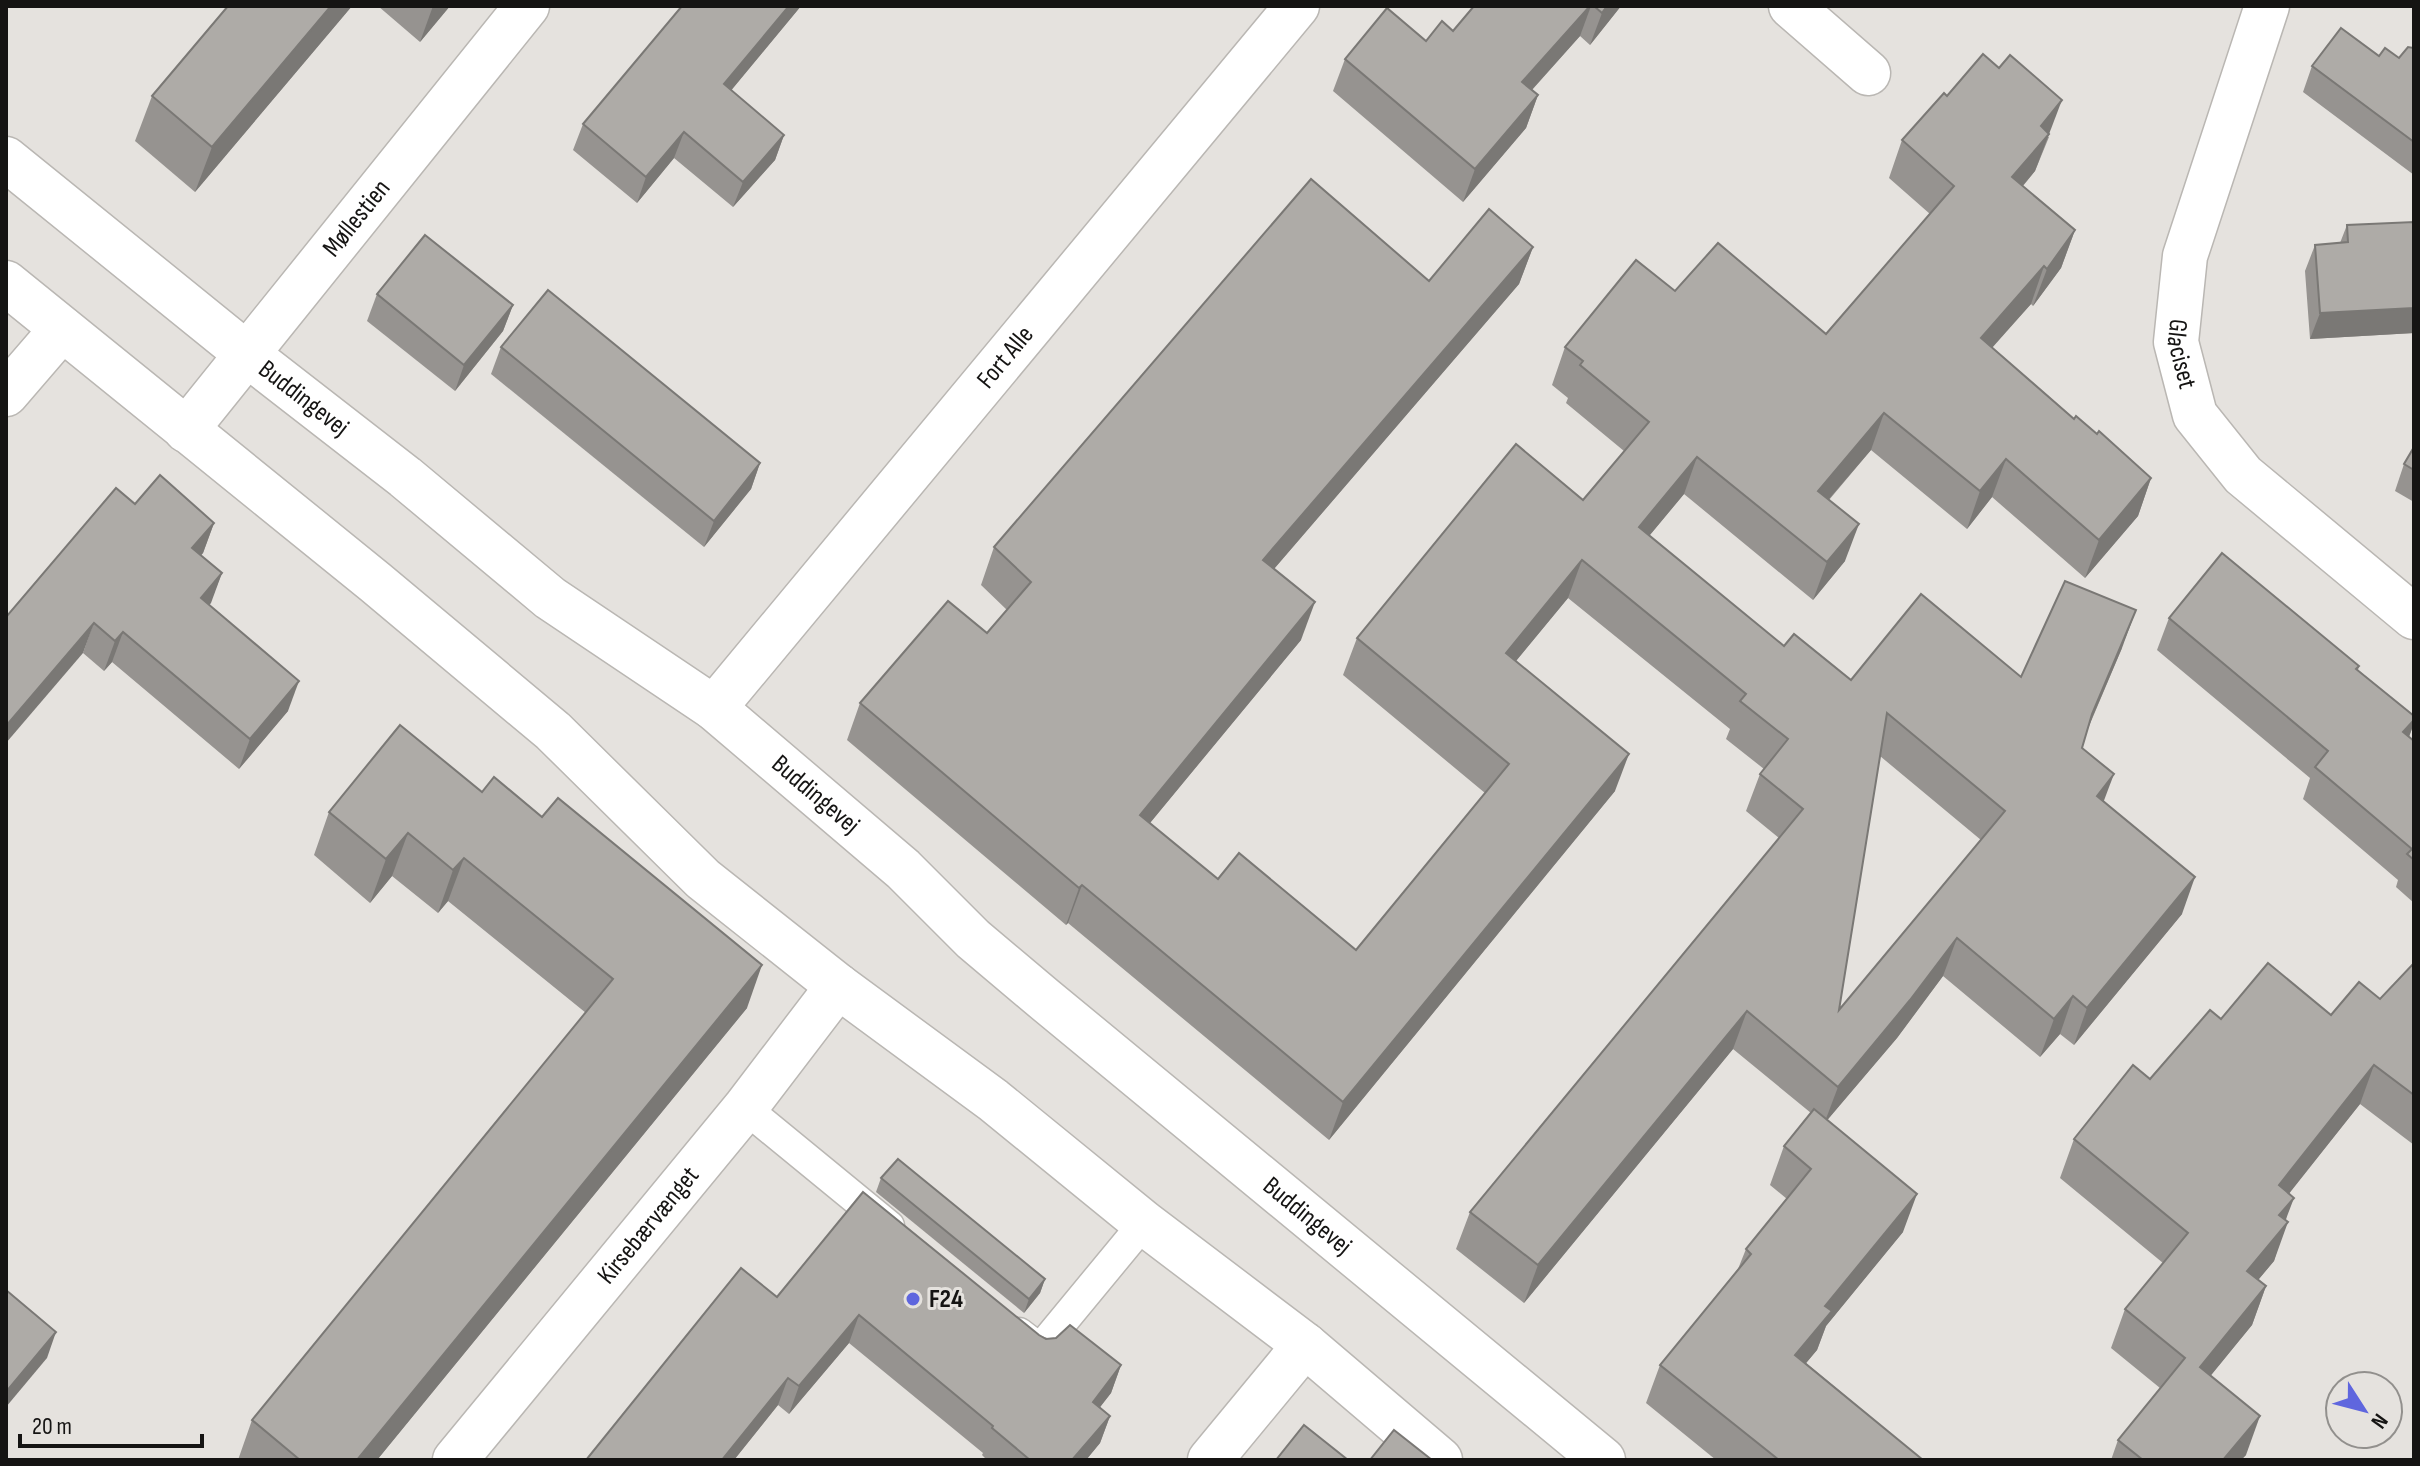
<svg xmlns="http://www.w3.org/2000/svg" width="2420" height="1466" font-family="'Sofia Sans Condensed',sans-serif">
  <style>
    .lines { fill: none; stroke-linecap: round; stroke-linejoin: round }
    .lane-casing { stroke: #bab7b3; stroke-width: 33 }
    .street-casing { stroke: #bab7b3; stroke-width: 47 }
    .secondary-casing { stroke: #bab7b3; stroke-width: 47 }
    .lane { stroke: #fff; stroke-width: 30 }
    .street { stroke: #fff; stroke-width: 44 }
    .secondary { stroke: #fff; stroke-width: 44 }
    .wall { fill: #969390; fill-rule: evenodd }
    .shaded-wall { fill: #7a7875 }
    .building { fill: #aeaba7; stroke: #7a7875; stroke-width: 2; fill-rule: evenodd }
    .poi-dot { fill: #5f66de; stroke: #e5e2de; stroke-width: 3 }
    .labels { text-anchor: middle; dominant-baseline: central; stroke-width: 6; stroke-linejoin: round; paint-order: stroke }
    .street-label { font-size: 26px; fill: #151413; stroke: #e5e2de }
    .poi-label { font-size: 26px; font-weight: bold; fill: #151413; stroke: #e5e2de; text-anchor: start }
  </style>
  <rect width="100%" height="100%" fill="#e5e2de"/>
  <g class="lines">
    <defs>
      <g id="lane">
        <polyline points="745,1108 889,1226"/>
        <polyline points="1019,1333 1040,1349 1144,1223"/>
      </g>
      <g id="street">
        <polyline points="1791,6 1868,73"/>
        <path id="s1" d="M 2267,6 L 2185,256 L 2176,342 L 2195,415 L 2243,475 L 2414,617"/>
        <polyline points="6,394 62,329"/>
        <path id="s2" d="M 186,430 L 527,6"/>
        <path id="s3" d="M 714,708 L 1297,6"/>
        <path id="s4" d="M 455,1460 L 745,1108 L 838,986"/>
        <polyline points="1210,1460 1305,1345"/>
      </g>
      <g id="secondary">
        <path id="s5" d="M 6,159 L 248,355 L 405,477 L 550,598 L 714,708 L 903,869 L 973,939 L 1043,998 L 1603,1460"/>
        <polyline points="6,283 375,582 553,731 703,879 838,986 993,1100 1144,1223 1305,1345 1440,1460"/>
      </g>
    </defs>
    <!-- lane casing -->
    <use href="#lane" class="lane-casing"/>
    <!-- street casing -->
    <use href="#street" class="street-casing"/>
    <!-- secondary casing -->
    <use href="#secondary" class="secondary-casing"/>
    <!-- lane -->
    <use href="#lane" class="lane"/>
    <!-- street -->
    <use href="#street" class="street"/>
    <!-- secondary -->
    <use href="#secondary" class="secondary"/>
  </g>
  <!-- wall -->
  <g class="wall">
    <polygon points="228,6 352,6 195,192 135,141 152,96"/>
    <polygon points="378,6 450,6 420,42"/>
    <polygon points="801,6 731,90 784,135 775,160 733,207 674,158 637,203 573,150 583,124"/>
    <polygon points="1474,6 1621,6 1590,45 1580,36 1532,90 1538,95 1526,128 1463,202 1333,91 1345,59 1426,41 1453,31"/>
    <polygon points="2414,48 2414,175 2303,92 2312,66 2399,58"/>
    <path d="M 1947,96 L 2049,137 L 2035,171 L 2023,186 L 2075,230 L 2061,268 L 2033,306 L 2031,304 L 1992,347 L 2074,419 L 2097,434 L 2151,478 L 2138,516 L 2085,578 L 1992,497 L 1967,529 L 1871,450 L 1829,500 L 1845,561 L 1813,600 L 1684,494 L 1649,536 L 1784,646 L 1851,680 L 2021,677 L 2122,648 L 2087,731 L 2082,748 L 2104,801 L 2182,914 L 2074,1045 L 2060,1034 L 2040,1057 L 1943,976 L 1897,1038 L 1827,1120 L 1903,1232 L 1826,1326 L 1817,1350 L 1806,1363 L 1923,1460 L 1716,1460 L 1646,1403 L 1660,1365 L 1738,1269 L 1746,1249 L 1787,1199 L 1770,1185 L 1784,1146 L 1811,1113 L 1733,1049 L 1524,1303 L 1456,1249 L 1470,1212 L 1779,838 L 1746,811 L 1760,774 L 1764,769 L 1726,739 L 1730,729 L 1568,598 L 1516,661 L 1615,791 L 1329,1140 L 1068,923 L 1066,925 L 847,740 L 860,703 L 987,633 L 1007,610 L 981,585 L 994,547 L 1429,281 L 1533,247 L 1519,284 L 1274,569 L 1301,640 L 1150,823 L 1218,879 L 1356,950 L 1485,793 L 1343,675 L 1357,638 L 1583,500 L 1624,451 L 1566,403 L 1568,398 L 1552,385 L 1565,347 L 1675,291 L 1826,334 L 1930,214 L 1889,178 L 1902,140 ZM 1880,756 L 1981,840 L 1839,1010 Z"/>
    <polygon points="2414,222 2414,333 2310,339 2305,271 2315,245 2340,243 2347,225"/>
    <polygon points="377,294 513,305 503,331 455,391 367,321"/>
    <polygon points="501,347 760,463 751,489 704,547 491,374"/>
    <polygon points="2414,447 2414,502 2395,491 2404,464"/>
    <polygon points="135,504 214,523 203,553 201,555 222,573 209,605 288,711 239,769 112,662 104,671 83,653"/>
    <polygon points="2169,618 2359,666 2358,670 2414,716 2414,723 2409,737 2414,741 2414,903 2396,887 2398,880 2303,799 2310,778 2157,650"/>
    <polygon points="400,725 747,1008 377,1460 238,1460 252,1420 586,1013 448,901 438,913 392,876 370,903 314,855 329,812"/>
    <polygon points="2414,963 2414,1145 2360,1104 2289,1193 2286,1220 2274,1261 2258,1280 2266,1286 2252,1325 2210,1376 2246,1455 2241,1460 2111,1460 2118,1440 2160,1388 2111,1348 2125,1309 2163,1263 2060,1178 2074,1139 2150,1079 2221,1019 2331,1015 2380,999"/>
    <polygon points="881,1178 1045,1279 1040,1293 1024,1313 876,1192"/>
    <polygon points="777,1297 1039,1335 1121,1365 1111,1393 1100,1407 1110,1416 1100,1443 1086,1460 987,1460 982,1455 983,1453 849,1343 789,1414 778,1405 734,1460 586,1460"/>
  </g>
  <!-- shaded-wall -->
  <g class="shaded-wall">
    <polygon points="331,6 352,6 195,192 212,147"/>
    <polygon points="433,6 450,6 420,42"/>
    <polygon points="789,6 801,6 715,110 724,84"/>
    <polygon points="1590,6 1591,6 1580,36 1510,114 1522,82"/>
    <polygon points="1607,6 1621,6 1590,45 1602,13"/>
    <polygon points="1538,95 1526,128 1463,202 1475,169"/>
    <polygon points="2062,100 2035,171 1998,215 2012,177 2041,126"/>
    <polygon points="684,132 674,158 637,203 646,177"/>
    <polygon points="784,135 775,160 733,207 743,182"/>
    <polygon points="2075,230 2061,268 2033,306 2047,269"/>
    <polygon points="1533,247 1519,284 1249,598 1263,560"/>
    <polygon points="2044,266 2031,304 1968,375 1981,338"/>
    <polygon points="513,305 503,331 455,391 464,365"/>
    <polygon points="2414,308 2414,333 2310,339 2320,313"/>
    <polygon points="1884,413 1871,450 1804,528 1818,491"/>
    <polygon points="1697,457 1684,494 1625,565 1639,527"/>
    <polygon points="2006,459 1992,497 1967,529 1980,491"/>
    <polygon points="760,463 751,489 704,547 714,521"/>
    <polygon points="2151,478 2138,516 2085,578 2099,540"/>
    <polygon points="214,523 203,553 181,578 192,548"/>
    <polygon points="1859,524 1845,561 1813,600 1827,562"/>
    <polygon points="1582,560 1568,598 1492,690 1506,653"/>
    <polygon points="222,573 211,603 190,628 201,598"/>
    <polygon points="1315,602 1301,640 1126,852 1140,815"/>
    <polygon points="2136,610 2122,648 2078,751 2092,714"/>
    <polygon points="94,623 83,653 6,743 6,726"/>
    <polygon points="123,632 112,662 104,671 115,641"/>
    <polygon points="299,681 288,711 239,769 250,739"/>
    <polygon points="2414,720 2414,723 2404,750 2403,732"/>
    <polygon points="1629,754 1615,791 1329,1140 1343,1102"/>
    <polygon points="2114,774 2100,811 2097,796"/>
    <polygon points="408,833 392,876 370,903 386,859"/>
    <polygon points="464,858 448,901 438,913 453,870"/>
    <polygon points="2195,877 2182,914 2074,1045 2087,1008"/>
    <polygon points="1082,885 1068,923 1066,925 1079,888"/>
    <polygon points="1957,938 1943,976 1897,1038 1824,1124 1838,1087"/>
    <polygon points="762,965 747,1008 377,1460 357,1460"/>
    <polygon points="2073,996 2060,1034 2040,1057 2054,1019"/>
    <polygon points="1747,1011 1733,1049 1524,1303 1538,1265"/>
    <polygon points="2374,1065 2360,1104 2265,1224 2279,1185"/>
    <polygon points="1917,1194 1903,1232 1826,1326 1817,1350 1781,1393 1795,1355 1825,1306"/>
    <polygon points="2294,1198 2283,1227 2288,1222 2274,1261 2233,1310 2247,1271 2279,1215"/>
    <polygon points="1045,1279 1040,1293 1024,1313 1029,1299"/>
    <polygon points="2266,1286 2252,1325 2186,1406 2200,1367"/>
    <polygon points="859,1315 849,1343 789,1414 799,1386"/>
    <polygon points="56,1332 47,1358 6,1407 6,1392"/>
    <polygon points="1121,1365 1111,1393 1083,1429 1093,1402"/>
    <polygon points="788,1378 778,1405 734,1460 722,1460"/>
    <polygon points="1110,1416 1100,1443 1086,1460 1072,1460"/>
    <polygon points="2260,1416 2246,1455 2241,1460 2223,1460"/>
  </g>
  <!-- building -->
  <g class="building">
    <polygon points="228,6 331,6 212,147 152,96"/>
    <polygon points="682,6 789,6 724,84 784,135 743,182 684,132 646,177 583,124"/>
    <polygon points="1474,6 1590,6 1522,82 1538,95 1475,169 1345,59 1387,8 1426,41 1442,21 1453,31"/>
    <polygon points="1594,6 1607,6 1602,13"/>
    <polygon points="2341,28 2379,56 2385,48 2399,58 2408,47 2414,48 2414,142 2312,66"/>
    <path d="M 1983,54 L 1999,68 L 2010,55 L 2062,100 L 2041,126 L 2049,134 L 2012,177 L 2075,230 L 2047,269 L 2044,266 L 1981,338 L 2074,419 L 2076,416 L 2097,434 L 2099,431 L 2151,478 L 2099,540 L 2006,459 L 1980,491 L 1884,413 L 1818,491 L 1859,524 L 1827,562 L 1697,457 L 1639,527 L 1784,646 L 1794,634 L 1851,680 L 1921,594 L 2021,677 L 2065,581 L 2136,610 L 2092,714 L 2082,748 L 2114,774 L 2097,796 L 2195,877 L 2087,1008 L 2073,996 L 2054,1019 L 1957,938 L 1910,1000 L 1838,1087 L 1747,1011 L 1538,1265 L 1470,1212 L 1803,809 L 1760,774 L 1788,739 L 1740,701 L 1746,694 L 1582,560 L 1506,653 L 1629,754 L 1343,1102 L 1082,885 L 1079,888 L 860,703 L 948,601 L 987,633 L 1031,582 L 994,547 L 1311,179 L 1429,281 L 1489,209 L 1533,247 L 1263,560 L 1315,602 L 1140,815 L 1218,879 L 1239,853 L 1356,950 L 1509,764 L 1357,638 L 1516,444 L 1583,500 L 1649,422 L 1580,365 L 1583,361 L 1565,347 L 1636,260 L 1675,291 L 1718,243 L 1826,334 L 1954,186 L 1902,140 L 1944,93 L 1947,96 ZM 1887,713 L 2005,811 L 1839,1010 Z"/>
    <polygon points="2414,222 2414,308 2320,313 2315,245 2348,242 2347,225"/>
    <polygon points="425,235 513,305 464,365 377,294"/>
    <polygon points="548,290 760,463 714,521 501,347"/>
    <polygon points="2414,447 2414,470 2404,464"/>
    <polygon points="160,475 214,523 192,548 222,573 201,598 299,681 250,739 123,632 115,641 94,623 6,726 6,617 116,488 135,504"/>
    <polygon points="2222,553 2359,666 2356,669 2414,716 2414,720 2403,732 2414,741 2414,860 2407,854 2412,849 2315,767 2328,751 2169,618"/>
    <polygon points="400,725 482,792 494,777 542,817 558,798 762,965 357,1460 300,1460 252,1420 613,979 464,858 453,870 408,833 386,859 329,812"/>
    <polygon points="2268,963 2331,1015 2359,982 2380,999 2414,963 2414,1095 2374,1065 2279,1185 2294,1198 2279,1215 2288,1222 2247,1271 2266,1286 2200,1367 2260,1416 2223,1460 2143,1460 2118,1440 2185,1358 2125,1309 2188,1233 2074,1139 2133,1065 2150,1079 2210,1010 2221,1019"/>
    <polygon points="1814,1109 1917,1194 1825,1306 1832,1311 1795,1355 1923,1460 1779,1460 1660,1365 1751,1254 1746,1249 1811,1169 1784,1146"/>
    <polygon points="898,1159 1045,1279 1029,1299 881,1178"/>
    <polygon points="863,1192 1039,1335 1046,1339 1056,1338 1070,1325 1121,1365 1093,1402 1110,1416 1072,1460 1030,1460 992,1428 993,1426 859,1315 799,1386 788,1378 722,1460 586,1460 741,1268 777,1297"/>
    <polygon points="6,1290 56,1332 6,1392"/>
    <polygon points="1304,1425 1348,1460 1276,1460"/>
    <polygon points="1394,1430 1432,1460 1370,1460"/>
  </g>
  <!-- markers -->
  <circle class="poi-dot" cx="913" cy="1299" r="8"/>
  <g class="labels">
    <!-- street labels -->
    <g class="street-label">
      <text stroke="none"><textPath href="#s2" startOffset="272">Møllestien</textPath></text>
      <text stroke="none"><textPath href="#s1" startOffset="362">Glaciset</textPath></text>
      <text stroke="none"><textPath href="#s3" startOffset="456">Fort Alle</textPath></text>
      <text stroke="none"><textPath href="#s5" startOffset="382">Buddingevej</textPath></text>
      <text stroke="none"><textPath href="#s5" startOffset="1030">Buddingevej</textPath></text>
      <text stroke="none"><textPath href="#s5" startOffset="1678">Buddingevej</textPath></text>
      <text stroke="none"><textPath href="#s4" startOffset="304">Kirsebærvænget</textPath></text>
    </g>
    <!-- poi labels -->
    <g class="poi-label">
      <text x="929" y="1299">F24</text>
    </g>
  </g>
  <!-- border -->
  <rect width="2420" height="1466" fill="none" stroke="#151413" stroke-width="16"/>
  <!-- north arrow -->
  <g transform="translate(2364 1410) rotate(126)"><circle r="38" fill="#e5e2de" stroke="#92908d" stroke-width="2"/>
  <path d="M0-6L14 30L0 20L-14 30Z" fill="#5f66de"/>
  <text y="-12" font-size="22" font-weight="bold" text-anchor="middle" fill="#151413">N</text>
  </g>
  <!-- scale -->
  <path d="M20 1434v12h182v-12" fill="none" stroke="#151413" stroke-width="4"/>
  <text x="32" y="1434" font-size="24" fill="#151413" stroke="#e5e2de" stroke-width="6" paint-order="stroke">20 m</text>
</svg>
